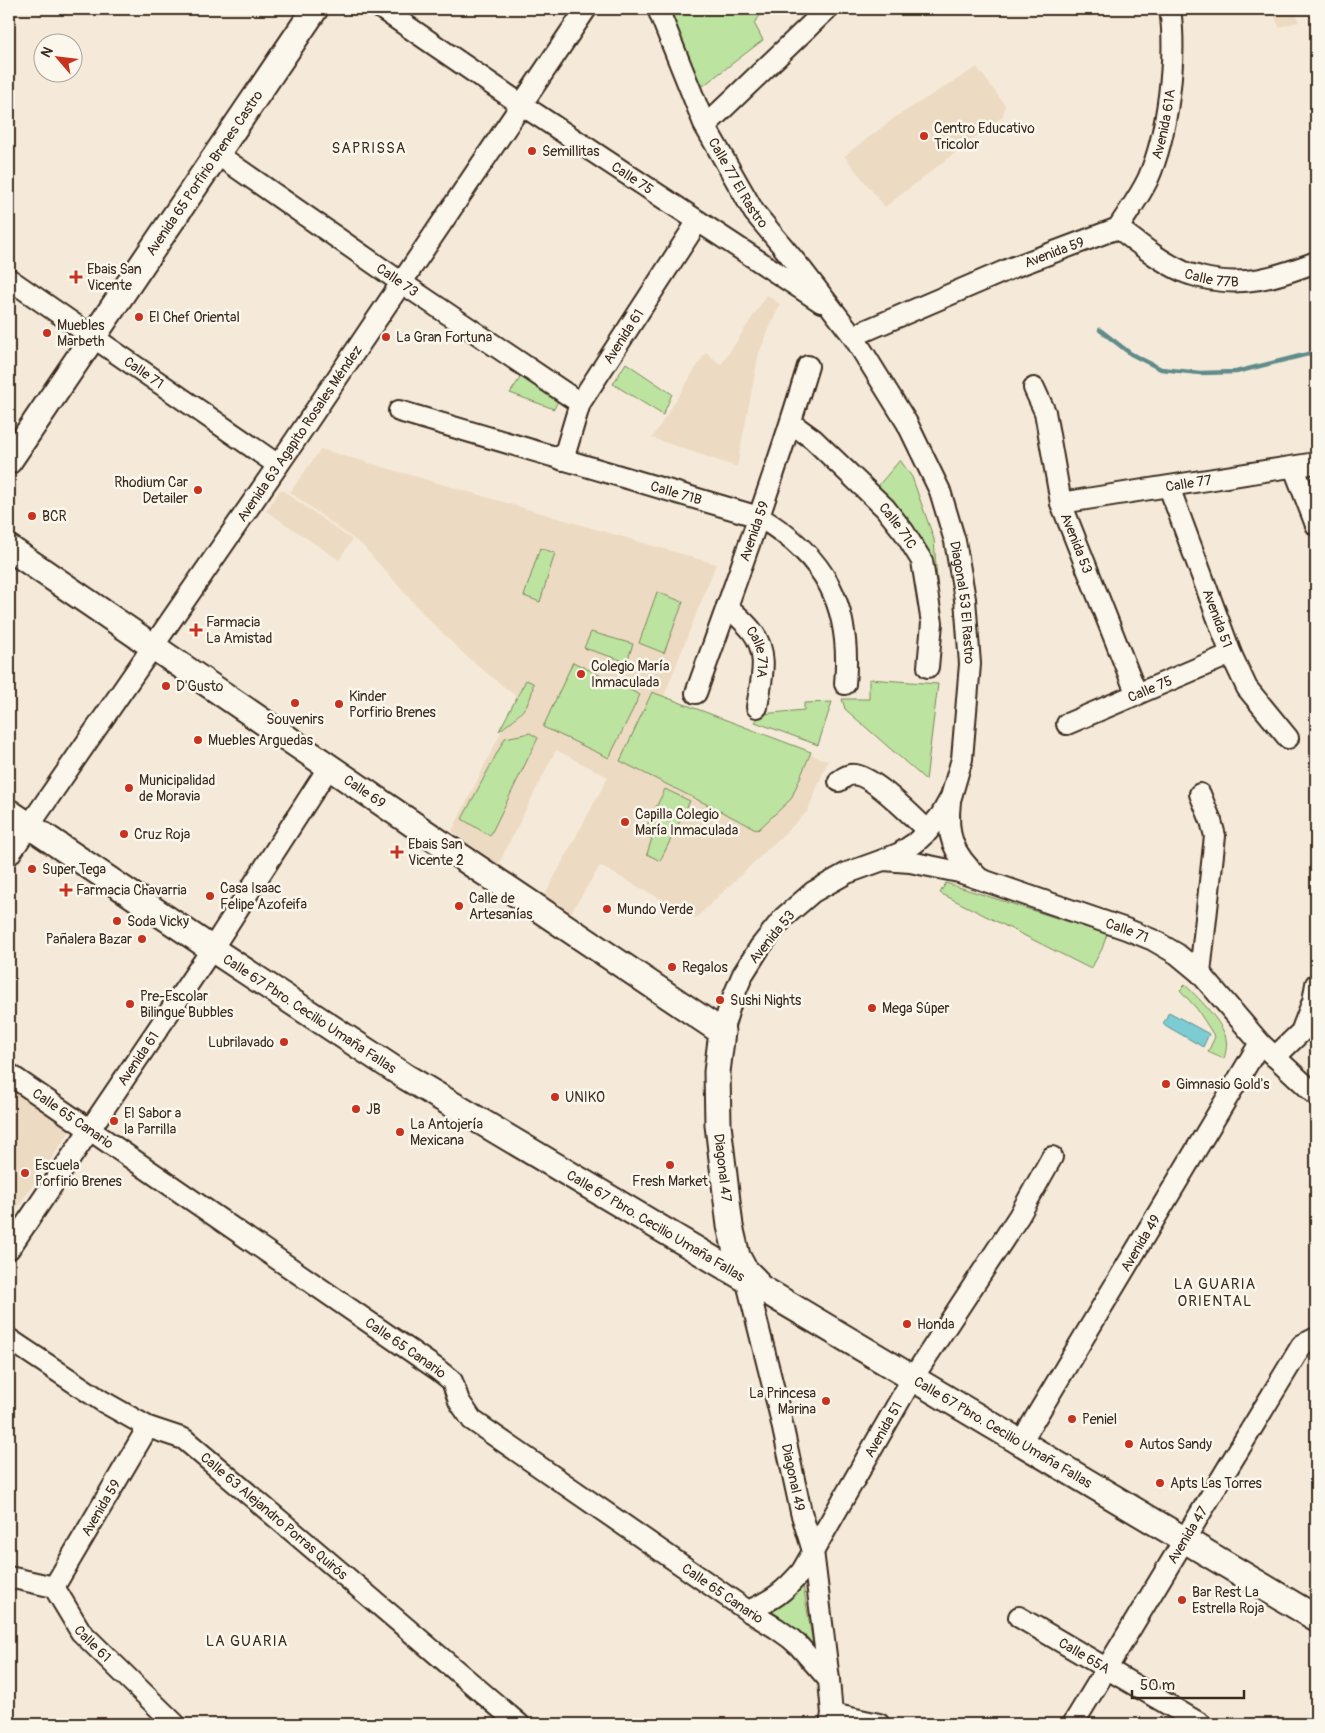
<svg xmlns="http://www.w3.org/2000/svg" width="1325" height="1733" font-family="Pangolin,sans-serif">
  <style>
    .built { fill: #eddac2 }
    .green { fill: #bce39f; stroke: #7c865e }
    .water { fill: #7bccd4; stroke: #618b8b }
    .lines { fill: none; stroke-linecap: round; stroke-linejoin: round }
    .stream { stroke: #618b8b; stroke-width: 4.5 }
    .minor-casing { stroke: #3b2a1e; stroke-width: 24 }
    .major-casing { stroke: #3b2a1e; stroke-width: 29 }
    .minor { stroke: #fbf7ec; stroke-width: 20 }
    .major { stroke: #fbf7ec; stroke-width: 25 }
    .poi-dot { fill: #c8321e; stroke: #fbf7ec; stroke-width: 2 }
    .labels { text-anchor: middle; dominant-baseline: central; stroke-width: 5; stroke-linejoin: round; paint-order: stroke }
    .street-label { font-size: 14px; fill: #3b2a1e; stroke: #fbf7ec }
    .poi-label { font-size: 14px; fill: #3b2a1e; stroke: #fbf7ec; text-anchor: start }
    .neighbourhood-label { font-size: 15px; letter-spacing: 1px; fill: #3b2a1e; stroke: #fbf7ec }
  </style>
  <rect width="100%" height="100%" fill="#f5ead9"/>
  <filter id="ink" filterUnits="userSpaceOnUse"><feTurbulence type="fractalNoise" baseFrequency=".02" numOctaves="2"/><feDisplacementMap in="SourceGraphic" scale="10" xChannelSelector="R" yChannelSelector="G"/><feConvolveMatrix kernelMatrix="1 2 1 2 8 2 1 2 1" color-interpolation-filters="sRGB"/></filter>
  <g filter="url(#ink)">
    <!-- built -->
    <g class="built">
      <polygon points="1281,9 1295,9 1299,22 1279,27 1272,10"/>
      <polygon points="977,67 1005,105 1003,116 885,207 844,156 897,116"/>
      <polygon points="767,295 780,304 759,353 737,467 652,438 706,352 721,365"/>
      <polygon points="321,449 716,564 664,696 828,761 807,812 696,918 600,866 570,914 543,898 608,777 556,750 498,865 452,831 518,698 466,656 428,619 363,546 290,492"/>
      <polygon points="281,489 352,540 339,560 266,511"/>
      <polygon points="9,1085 73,1127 9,1220"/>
    </g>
    <!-- green -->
    <g class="green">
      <polygon points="677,9 766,9 754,23 763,40 699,89 670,17"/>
      <polygon points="626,363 672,394 663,415 613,384"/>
      <polygon points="522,375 559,399 554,409 510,393"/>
      <polygon points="900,460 912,477 934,539 938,593 937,660 928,561 908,521 878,486"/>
      <polygon points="540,548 555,553 540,602 524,596"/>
      <polygon points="657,592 683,602 664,653 639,643"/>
      <polygon points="591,632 633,644 627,662 584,648"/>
      <polygon points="573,662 640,695 609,758 543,727"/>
      <polygon points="869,679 938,684 926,780 845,709 842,699 869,699"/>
      <path d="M 526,680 L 533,683 C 533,706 516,718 499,731 Z"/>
      <polygon points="652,692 811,752 791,799 758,830 620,761"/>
      <polygon points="832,702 818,745 755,722 761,714 804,710 804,703"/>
      <polygon points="530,733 538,738 490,836 462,819 505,738"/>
      <polygon points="665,789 690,801 660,861 647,854 652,838 643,834"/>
      <polygon points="946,883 1107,934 1102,949 1091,969 940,893"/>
      <path d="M 1185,985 C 1197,996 1220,1020 1225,1035 C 1228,1043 1226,1052 1224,1059 L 1208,1052 L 1215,1037 L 1197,1009 L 1180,990 Z"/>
      <polygon points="803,1585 814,1650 780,1617 770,1610 789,1600"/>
    </g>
    <!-- water -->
    <polygon class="water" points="1169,1012 1209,1034 1203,1047 1163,1024"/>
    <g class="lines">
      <!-- stream -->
      <polyline class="stream" points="1100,330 1131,354 1161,369 1200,373 1236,372 1308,354 1316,350"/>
      <defs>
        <g id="minor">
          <path id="s1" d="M 382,9 L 522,105 L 821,302"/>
          <path id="s2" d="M 658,9 L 705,126 L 754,212 L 803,271 L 853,336 L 907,423 L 940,491 L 955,541 L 965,599 L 970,664 L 962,759 L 951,797 L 941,815 L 928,831 L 915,843 L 900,853 L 883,860 L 847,873 L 813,892 L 784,917 L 760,947 L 743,974 L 731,1002 L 722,1032"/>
          <polyline points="705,126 827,9"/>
          <path id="s3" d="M 217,154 L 402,283 L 580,403"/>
          <path id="s4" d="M 1118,228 C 1128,212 1140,196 1148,179 C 1168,134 1177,56 1170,9"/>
          <path id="s5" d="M 1118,228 C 1138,243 1158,260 1182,271 C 1187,274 1194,275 1200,277 C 1242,288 1277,277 1316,262"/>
          <path id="s6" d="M 9,279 L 278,465"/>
          <path id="s7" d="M 853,336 L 1014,267 L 1118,228"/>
          <path id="s8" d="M 1034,388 L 1045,412 L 1061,503 L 1137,695"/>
          <path id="s9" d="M 399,411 L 759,517 C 826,556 852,607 845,684"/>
          <path id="s10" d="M 791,423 L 813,439 L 885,508 L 904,532 L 922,561 L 932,623 L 928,667"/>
          <path id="s11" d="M 563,460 L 580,403 L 698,221"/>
          <polyline points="1294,468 1316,525"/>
          <path id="s12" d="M 1169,487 L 1231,654 L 1247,688 L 1288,738"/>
          <path id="s13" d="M 1061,503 L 1316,463"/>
          <path id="s14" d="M 727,606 C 735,614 745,622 752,631 C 770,654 761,681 757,707"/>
          <path id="s15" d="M 696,693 C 735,584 775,476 808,366"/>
          <path id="s16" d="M 1067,724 L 1231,654"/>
          <path d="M 839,781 C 842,779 847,775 850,775 C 868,770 914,818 928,831"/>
          <polyline points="1200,794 1211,821 1215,836 1200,973"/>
          <path d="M 950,801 C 946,836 953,854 978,877"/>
          <path id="s17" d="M 9,855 L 294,442 L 586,9"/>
          <path id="s18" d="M 883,860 L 910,862 L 959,872 L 1126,929 L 1153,940 L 1177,954 L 1200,973 L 1260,1043 L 1316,1095"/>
          <polyline points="1275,1057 1301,1032 1313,1001 1316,984"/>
          <path id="s19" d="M 9,1074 L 437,1369 L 452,1381 L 459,1401 L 472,1420 L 748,1611 L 776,1628 L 790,1638 L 799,1646 L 829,1680"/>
          <path id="s20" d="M 9,1249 L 212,949 L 329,767"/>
          <path id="s21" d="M 746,1278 L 779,1410 L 801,1512 L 813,1551 L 829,1680 L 832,1714 L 830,1724"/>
          <path id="s22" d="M 9,1339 L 102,1401 L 148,1427 L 184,1439 L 519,1724"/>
          <path id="s23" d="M 1021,1442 L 1260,1043"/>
          <path id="s24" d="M 9,1577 L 54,1587 L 81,1632 L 175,1724"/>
          <path id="s25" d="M 54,1587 L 148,1427"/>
          <path id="s26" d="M 748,1611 C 774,1599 783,1593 802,1571 L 912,1379 L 1019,1216 L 1052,1157"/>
          <path id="s27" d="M 1019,1617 L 1201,1724"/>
          <polyline points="832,1714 879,1724"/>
          <path id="s28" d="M 1073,1724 L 1302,1345 L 1316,1338"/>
        </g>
        <g id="major">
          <path id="s29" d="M 9,461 L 315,9"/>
          <path id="s30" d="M 9,548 L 442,844 L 722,1032 L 717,1072 L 718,1125 L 730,1226 L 737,1256 L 744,1269 L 755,1280"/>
          <path id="s31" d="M 9,812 L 212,949 L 406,1077 L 1316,1618"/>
        </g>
      </defs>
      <!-- minor casing -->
      <use href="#minor" class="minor-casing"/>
      <!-- major casing -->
      <use href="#major" class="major-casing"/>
      <!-- minor -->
      <use href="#minor" class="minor"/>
      <!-- major -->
      <use href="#major" class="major"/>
    </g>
  </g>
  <!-- markers -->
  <g class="poi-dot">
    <circle cx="924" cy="136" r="5"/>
    <circle cx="532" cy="151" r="5"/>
    <path d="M73.5 269.5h5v5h5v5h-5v5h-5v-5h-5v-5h5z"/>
    <circle cx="139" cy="317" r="5"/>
    <circle cx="47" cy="333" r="5"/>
    <circle cx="386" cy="337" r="5"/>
    <circle cx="198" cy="490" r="5"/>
    <circle cx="32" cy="516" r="5"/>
    <path d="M193.5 622.5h5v5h5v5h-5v5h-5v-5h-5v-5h5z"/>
    <circle cx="581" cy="674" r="5"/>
    <circle cx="166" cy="686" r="5"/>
    <circle cx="295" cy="703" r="5"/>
    <circle cx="339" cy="704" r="5"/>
    <circle cx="198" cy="740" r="5"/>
    <circle cx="129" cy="788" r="5"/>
    <circle cx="625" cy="822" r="5"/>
    <circle cx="124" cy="834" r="5"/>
    <path d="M394.5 844.5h5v5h5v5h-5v5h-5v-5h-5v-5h5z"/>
    <circle cx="32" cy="869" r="5"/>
    <path d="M63.5 882.5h5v5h5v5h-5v5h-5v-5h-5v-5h5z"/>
    <circle cx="210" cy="896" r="5"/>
    <circle cx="459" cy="906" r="5"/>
    <circle cx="607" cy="909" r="5"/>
    <circle cx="117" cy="921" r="5"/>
    <circle cx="142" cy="939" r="5"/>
    <circle cx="672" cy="967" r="5"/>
    <circle cx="720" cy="1000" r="5"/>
    <circle cx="130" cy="1004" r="5"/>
    <circle cx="872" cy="1008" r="5"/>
    <circle cx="284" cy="1042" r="5"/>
    <circle cx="1166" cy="1084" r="5"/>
    <circle cx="555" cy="1097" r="5"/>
    <circle cx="356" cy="1109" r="5"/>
    <circle cx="114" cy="1121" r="5"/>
    <circle cx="400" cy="1132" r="5"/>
    <circle cx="670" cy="1165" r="5"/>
    <circle cx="25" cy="1173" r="5"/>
    <circle cx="907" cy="1324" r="5"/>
    <circle cx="826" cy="1401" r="5"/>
    <circle cx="1072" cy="1419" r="5"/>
    <circle cx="1129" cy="1444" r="5"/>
    <circle cx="1160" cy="1483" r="5"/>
    <circle cx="1182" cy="1600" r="5"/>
  </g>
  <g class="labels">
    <!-- street labels -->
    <g class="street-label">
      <text stroke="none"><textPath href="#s4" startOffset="115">Avenida 61A</textPath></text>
      <text stroke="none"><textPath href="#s29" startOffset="348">Avenida 65 Porfirio Brenes Castro</textPath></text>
      <text stroke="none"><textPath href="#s1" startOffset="302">Calle 75</textPath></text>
      <text stroke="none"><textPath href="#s2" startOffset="192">Calle 77 El Rastro</textPath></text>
      <text stroke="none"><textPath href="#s7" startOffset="218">Avenida 59</textPath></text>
      <text stroke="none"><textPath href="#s5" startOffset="108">Calle 77B</textPath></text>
      <text stroke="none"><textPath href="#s3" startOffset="220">Calle 73</textPath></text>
      <text stroke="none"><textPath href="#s11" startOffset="139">Avenida 61</textPath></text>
      <text stroke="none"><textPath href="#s6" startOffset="164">Calle 71</textPath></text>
      <text stroke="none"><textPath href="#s17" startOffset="512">Avenida 63 Agapito Rosales Méndez</textPath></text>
      <text stroke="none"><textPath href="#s13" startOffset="129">Calle 77</textPath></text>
      <text stroke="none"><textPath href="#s9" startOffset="289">Calle 71B</textPath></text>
      <text stroke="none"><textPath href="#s10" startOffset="149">Calle 71C</textPath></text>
      <text stroke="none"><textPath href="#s15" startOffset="172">Avenida 59</textPath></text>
      <text stroke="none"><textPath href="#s8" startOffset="162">Avenida 53</textPath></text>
      <text stroke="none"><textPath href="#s2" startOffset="676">Diagonal 53 El Rastro</textPath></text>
      <text stroke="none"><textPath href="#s12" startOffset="140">Avenida 51</textPath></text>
      <text stroke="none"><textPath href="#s14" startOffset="58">Calle 71A</textPath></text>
      <text stroke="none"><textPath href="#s16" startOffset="90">Calle 75</textPath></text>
      <text stroke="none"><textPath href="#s30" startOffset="431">Calle 69</textPath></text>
      <text stroke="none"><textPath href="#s18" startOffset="255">Calle 71</textPath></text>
      <text transform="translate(772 937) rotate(-51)">Avenida 53</text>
      <text stroke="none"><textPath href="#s31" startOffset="362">Calle 67 Pbro. Cecilio Umaña Fallas</textPath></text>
      <text stroke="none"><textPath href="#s20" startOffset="230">Avenida 61</textPath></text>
      <text stroke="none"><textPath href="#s19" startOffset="78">Calle 65 Canario</textPath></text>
      <text stroke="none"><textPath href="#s30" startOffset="998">Diagonal 47</textPath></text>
      <text stroke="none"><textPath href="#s31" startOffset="768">Calle 67 Pbro. Cecilio Umaña Fallas</textPath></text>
      <text stroke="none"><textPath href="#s23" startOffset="232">Avenida 49</textPath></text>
      <text stroke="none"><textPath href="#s19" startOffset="482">Calle 65 Canario</textPath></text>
      <text stroke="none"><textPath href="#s26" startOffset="231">Avenida 51</textPath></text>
      <text stroke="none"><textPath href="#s31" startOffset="1172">Calle 67 Pbro. Cecilio Umaña Fallas</textPath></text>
      <text stroke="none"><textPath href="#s21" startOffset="205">Diagonal 49</textPath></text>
      <text stroke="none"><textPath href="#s25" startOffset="92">Avenida 59</textPath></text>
      <text stroke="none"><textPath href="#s22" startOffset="321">Calle 63 Alejandro Porras Quirós</textPath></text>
      <text stroke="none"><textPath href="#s28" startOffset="221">Avenida 47</textPath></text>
      <text stroke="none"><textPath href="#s19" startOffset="888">Calle 65 Canario</textPath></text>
      <text stroke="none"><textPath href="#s24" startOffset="115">Calle 61</textPath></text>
      <text stroke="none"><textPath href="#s27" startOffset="76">Calle 65A</textPath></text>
    </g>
    <!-- poi labels -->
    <g class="poi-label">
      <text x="934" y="128">Centro Educativo<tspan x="934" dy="16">Tricolor</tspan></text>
      <text x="542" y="151">Semillitas</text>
      <text x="87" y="269">Ebais San<tspan x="87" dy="16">Vicente</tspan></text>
      <text x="149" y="317">El Chef Oriental</text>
      <text x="57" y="325">Muebles<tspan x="57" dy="16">Marbeth</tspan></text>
      <text x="396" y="337">La Gran Fortuna</text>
      <text x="188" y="482" text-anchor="end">Rhodium Car<tspan x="188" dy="16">Detailer</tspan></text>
      <text x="42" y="516">BCR</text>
      <text x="206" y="622">Farmacia<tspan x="206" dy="16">La Amistad</tspan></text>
      <text x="591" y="666">Colegio María<tspan x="591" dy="16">Inmaculada</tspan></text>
      <text x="176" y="686">D'Gusto</text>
      <text x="349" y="696">Kinder<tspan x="349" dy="16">Porfirio Brenes</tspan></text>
      <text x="295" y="719" text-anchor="middle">Souvenirs</text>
      <text x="208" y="740">Muebles Arguedas</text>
      <text x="139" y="780">Municipalidad<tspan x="139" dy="16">de Moravia</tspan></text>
      <text x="635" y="814">Capilla Colegio<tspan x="635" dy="16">María Inmaculada</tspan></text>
      <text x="134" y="834">Cruz Roja</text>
      <text x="408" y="844">Ebais San<tspan x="408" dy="16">Vicente 2</tspan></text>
      <text x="42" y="869">Super Tega</text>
      <text x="220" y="888">Casa Isaac<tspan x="220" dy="16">Felipe Azofeifa</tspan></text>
      <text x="76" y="890">Farmacia Chavarria</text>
      <text x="469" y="898">Calle de<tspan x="469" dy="16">Artesanías</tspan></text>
      <text x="617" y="909">Mundo Verde</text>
      <text x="127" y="921">Soda Vicky</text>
      <text x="132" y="939" text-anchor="end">Pañalera Bazar</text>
      <text x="682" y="967">Regalos</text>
      <text x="140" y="996">Pre-Escolar<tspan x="140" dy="16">Bilingue Bubbles</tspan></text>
      <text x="730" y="1000">Sushi Nights</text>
      <text x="882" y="1008">Mega Súper</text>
      <text x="274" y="1042" text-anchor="end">Lubrilavado</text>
      <text x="1176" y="1084">Gimnasio Gold's</text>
      <text x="565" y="1097">UNIKO</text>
      <text x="366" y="1109">JB</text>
      <text x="124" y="1113">El Sabor a<tspan x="124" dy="16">la Parrilla</tspan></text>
      <text x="410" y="1124">La Antojería<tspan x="410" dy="16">Mexicana</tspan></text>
      <text x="35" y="1165">Escuela<tspan x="35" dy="16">Porfirio Brenes</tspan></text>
      <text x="670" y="1181" text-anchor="middle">Fresh Market</text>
      <text x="917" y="1324">Honda</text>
      <text x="816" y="1393" text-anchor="end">La Princesa<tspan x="816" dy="16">Marina</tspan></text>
      <text x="1082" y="1419">Peniel</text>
      <text x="1139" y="1444">Autos Sandy</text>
      <text x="1170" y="1483">Apts Las Torres</text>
      <text x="1192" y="1592">Bar Rest La<tspan x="1192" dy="16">Estrella Roja</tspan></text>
    </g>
    <!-- neighbourhood labels -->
    <g class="neighbourhood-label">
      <text x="369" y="148">SAPRISSA</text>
      <text x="1215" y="1284">LA GUARIA<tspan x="1215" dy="17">ORIENTAL</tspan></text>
      <text x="247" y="1641">LA GUARIA</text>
    </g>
  </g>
  <!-- margin -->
  <rect width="1325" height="1733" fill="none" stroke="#fbf7ec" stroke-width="30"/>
  <rect x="15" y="15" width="1295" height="1703" fill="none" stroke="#3b2a1e" stroke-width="2" filter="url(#ink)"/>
  <!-- north arrow -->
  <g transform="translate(58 58) rotate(298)"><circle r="24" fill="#fbf7ec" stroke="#aea59a"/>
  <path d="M0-4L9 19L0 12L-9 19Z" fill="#c8321e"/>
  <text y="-8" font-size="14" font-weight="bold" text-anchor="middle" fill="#3b2a1e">N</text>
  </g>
  <!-- scale -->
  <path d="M1132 1690v8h112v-8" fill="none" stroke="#3b2a1e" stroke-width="2.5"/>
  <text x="1140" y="1690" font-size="15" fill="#3b2a1e" stroke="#fbf7ec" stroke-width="4" paint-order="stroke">50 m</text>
</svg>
